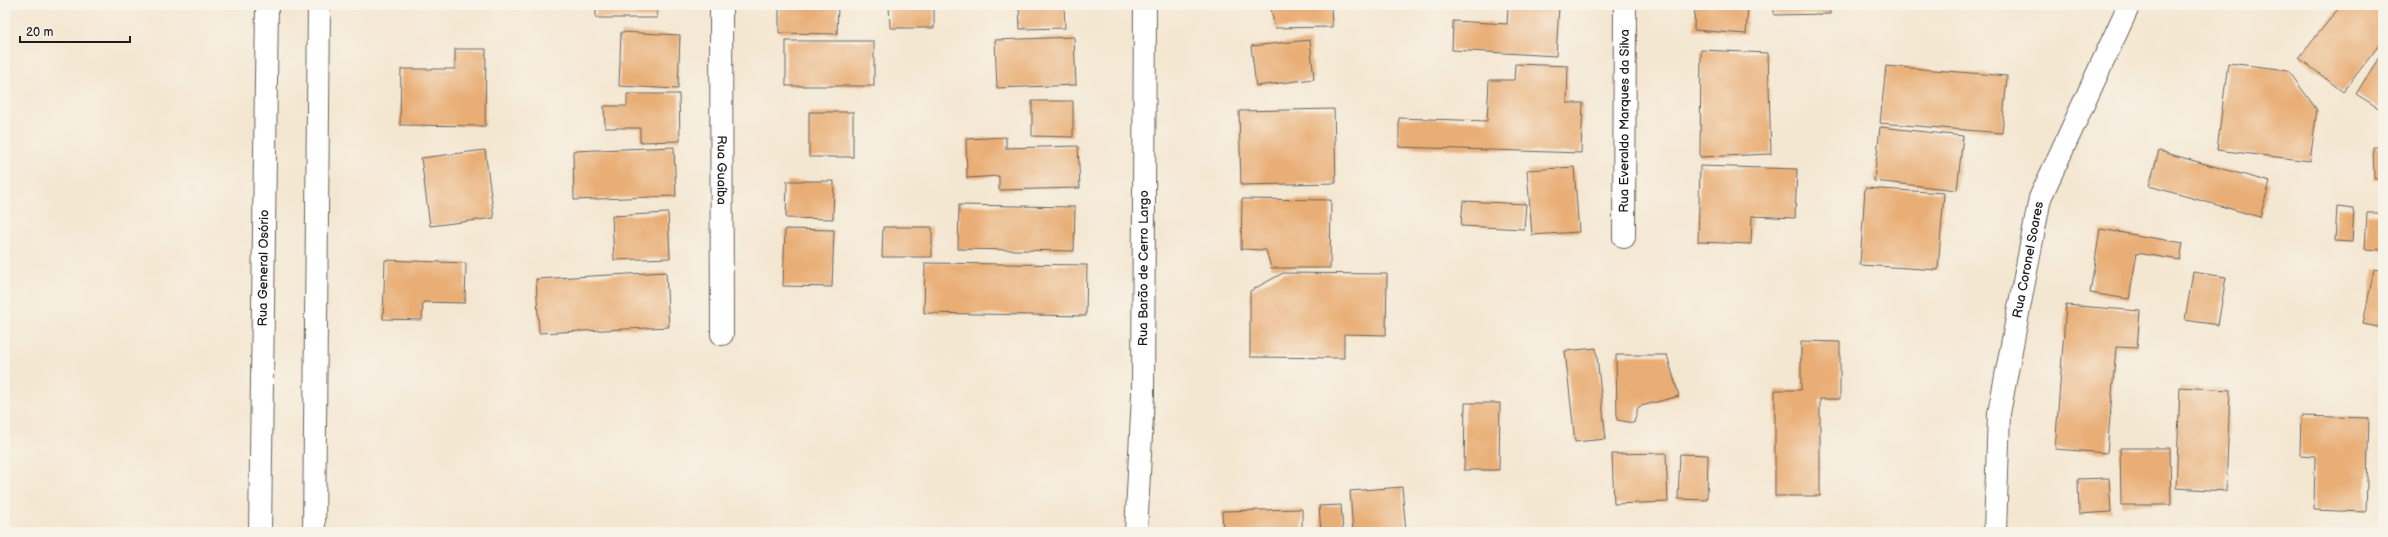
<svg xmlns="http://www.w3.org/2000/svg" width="2388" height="537" font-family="'Balsamiq Sans',sans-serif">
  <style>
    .building { fill: #e9ae76 }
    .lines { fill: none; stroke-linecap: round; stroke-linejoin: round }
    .minor-casing { stroke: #68635c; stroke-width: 24 }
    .minor { stroke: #fff; stroke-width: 22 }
    .labels { text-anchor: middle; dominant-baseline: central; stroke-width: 3.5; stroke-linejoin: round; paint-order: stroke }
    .street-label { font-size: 13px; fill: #1c1c1c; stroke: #f7f3e8 }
  </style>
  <rect width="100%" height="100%" fill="#f7f3e8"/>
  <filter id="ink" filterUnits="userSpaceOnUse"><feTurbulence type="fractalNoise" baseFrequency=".025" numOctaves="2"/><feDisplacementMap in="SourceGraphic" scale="8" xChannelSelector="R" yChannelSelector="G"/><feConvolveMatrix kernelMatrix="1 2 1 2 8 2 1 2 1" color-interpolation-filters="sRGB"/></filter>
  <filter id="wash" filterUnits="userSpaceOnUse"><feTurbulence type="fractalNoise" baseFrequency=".012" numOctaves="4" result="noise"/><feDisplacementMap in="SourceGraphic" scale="16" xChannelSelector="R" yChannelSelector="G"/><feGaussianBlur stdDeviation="0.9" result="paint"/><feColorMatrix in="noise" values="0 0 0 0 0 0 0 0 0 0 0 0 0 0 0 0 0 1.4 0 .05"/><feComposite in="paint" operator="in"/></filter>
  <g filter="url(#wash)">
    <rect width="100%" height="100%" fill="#f4e7d2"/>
    <g id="blocks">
      <!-- building -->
      <g class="building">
        <rect x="596" y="5" width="61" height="13"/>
        <polygon points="779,5 838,5 837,34 779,33"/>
        <polygon points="889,5 934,5 934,28 890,28"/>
        <polygon points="1019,5 1064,5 1065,28 1020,29"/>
        <polygon points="1270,5 1331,5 1332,27 1275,28"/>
        <polygon points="1508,5 1559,7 1556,56 1452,50 1453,21 1507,24"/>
        <polygon points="1695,5 1748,7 1746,34 1694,30"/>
        <polygon points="1774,5 1830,5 1830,14 1774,15"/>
        <polygon points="2341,5 2383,5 2383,40 2343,92 2299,58"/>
        <polygon points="621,32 680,35 678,89 619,86"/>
        <polygon points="1074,37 1076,85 997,88 995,40"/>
        <polygon points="1310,40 1314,79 1256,86 1251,46"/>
        <rect x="786" y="41" width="88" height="45"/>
        <polygon points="455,49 486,49 485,126 400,125 401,69 455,69"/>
        <polygon points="1701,50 1768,53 1771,154 1700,157"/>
        <polygon points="2383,51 2383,111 2356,94"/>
        <polygon points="2228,63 2288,70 2317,110 2310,161 2217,150"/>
        <polygon points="1515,64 1568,66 1567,103 1583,103 1581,153 1399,147 1399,118 1487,121 1489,80 1514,80"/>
        <polygon points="1886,66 2007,76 2002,133 1880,123"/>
        <polygon points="627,94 679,94 680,141 640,142 640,128 605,128 604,106 627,106"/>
        <polygon points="1032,101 1073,101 1073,137 1032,136"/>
        <polygon points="1334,109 1336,183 1241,185 1239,111"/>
        <rect x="809" y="112" width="44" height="45"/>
        <polygon points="1880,127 1963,136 1957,190 1874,181"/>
        <polygon points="1006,137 1006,148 1078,146 1080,188 999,190 999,176 967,178 966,139"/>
        <polygon points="674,147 676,196 574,200 573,151"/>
        <polygon points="2373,147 2383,147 2383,179 2374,179"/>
        <polygon points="485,150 494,218 430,226 421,158"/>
        <polygon points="2159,151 2270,182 2260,217 2149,186"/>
        <polygon points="1700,166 1797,169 1795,218 1752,216 1751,244 1698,242"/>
        <polygon points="1574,167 1579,232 1532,235 1527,170"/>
        <polygon points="787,181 834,181 833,219 786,218"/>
        <polygon points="1865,188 1944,193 1938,270 1860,265"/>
        <polygon points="1242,199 1331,200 1330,268 1271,268 1266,250 1241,249"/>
        <polygon points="1463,201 1526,204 1524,229 1461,226"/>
        <polygon points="959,205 1075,207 1074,251 958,249"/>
        <polygon points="2337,207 2354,209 2352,242 2335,241"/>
        <polygon points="668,213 670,258 614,260 612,216"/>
        <polygon points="2367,213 2383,213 2383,250 2365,249"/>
        <polygon points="883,227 932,227 932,257 882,257"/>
        <polygon points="785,229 834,230 832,287 783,286"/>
        <polygon points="2100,229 2183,243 2180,260 2137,253 2129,299 2090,293"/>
        <polygon points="385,260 466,263 465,303 423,302 422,320 383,319"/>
        <polygon points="925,263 1087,265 1086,316 924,313"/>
        <polygon points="2374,269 2383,271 2383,328 2363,324"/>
        <polygon points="666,272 669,327 539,333 536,279"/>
        <polygon points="2193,272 2226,277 2218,325 2185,320"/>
        <polygon points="1283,273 1387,274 1386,335 1344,334 1344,358 1250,357 1250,291"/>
        <polygon points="2066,305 2140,311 2137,348 2116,347 2107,453 2055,449"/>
        <polygon points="1801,341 1840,342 1840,399 1820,399 1820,496 1775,496 1775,390 1801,390"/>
        <polygon points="1596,348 1606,439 1575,442 1565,351"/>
        <polygon points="1616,355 1667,355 1679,396 1638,407 1634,423 1617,420"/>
        <polygon points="2180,387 2230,390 2226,491 2176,488"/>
        <polygon points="1465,403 1500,403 1499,470 1464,470"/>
        <polygon points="2301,416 2369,418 2366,512 2314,510 2315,456 2300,455"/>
        <polygon points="2120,448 2170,448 2171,505 2121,505"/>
        <polygon points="1666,453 1668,502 1614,504 1612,454"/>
        <polygon points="1680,454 1708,455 1707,500 1678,499"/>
        <polygon points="2109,478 2111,512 2079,514 2078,479"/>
        <polygon points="1402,487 1406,532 1353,532 1350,491"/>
        <polygon points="1341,505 1343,532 1321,532 1319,506"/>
        <polygon points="1302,509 1302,532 1223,532 1222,511"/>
      </g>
    </g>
  </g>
  <g filter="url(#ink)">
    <use href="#blocks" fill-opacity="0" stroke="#68635c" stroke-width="1"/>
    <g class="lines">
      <defs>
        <g id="minor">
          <path id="s1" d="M 721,5 L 722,334"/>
          <path id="s2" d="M 1624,237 L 1625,5"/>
          <path id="s3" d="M 260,532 L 267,5"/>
          <polyline points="314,532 319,5"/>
          <path id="s4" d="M 1136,532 L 1143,395 L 1145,5"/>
          <path id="s5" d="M 1995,532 L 1999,413 L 2040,198 L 2129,5"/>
        </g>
      </defs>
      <!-- minor casing -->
      <use href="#minor" class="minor-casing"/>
      <!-- minor -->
      <use href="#minor" class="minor"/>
    </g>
  </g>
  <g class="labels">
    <!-- street labels -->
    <g class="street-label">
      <text stroke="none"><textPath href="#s2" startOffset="116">Rua Everaldo Marques da Silva</textPath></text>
      <text stroke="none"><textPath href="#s1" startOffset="165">Rua Guaíba</textPath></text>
      <text stroke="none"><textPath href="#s5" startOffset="275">Rua Coronel Soares</textPath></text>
      <text stroke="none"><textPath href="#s3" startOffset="264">Rua General Osório</textPath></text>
      <text stroke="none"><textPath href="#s4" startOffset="264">Rua Barão de Cerro Largo</textPath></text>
    </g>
  </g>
  <!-- margin -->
  <rect width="2388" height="537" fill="none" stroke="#f7f3e8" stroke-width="20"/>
  <!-- scale -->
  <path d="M20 36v6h110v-6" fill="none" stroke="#1c1c1c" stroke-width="2"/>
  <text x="26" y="36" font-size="12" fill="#1c1c1c" stroke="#f7f3e8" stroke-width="3" paint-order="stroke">20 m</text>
</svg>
